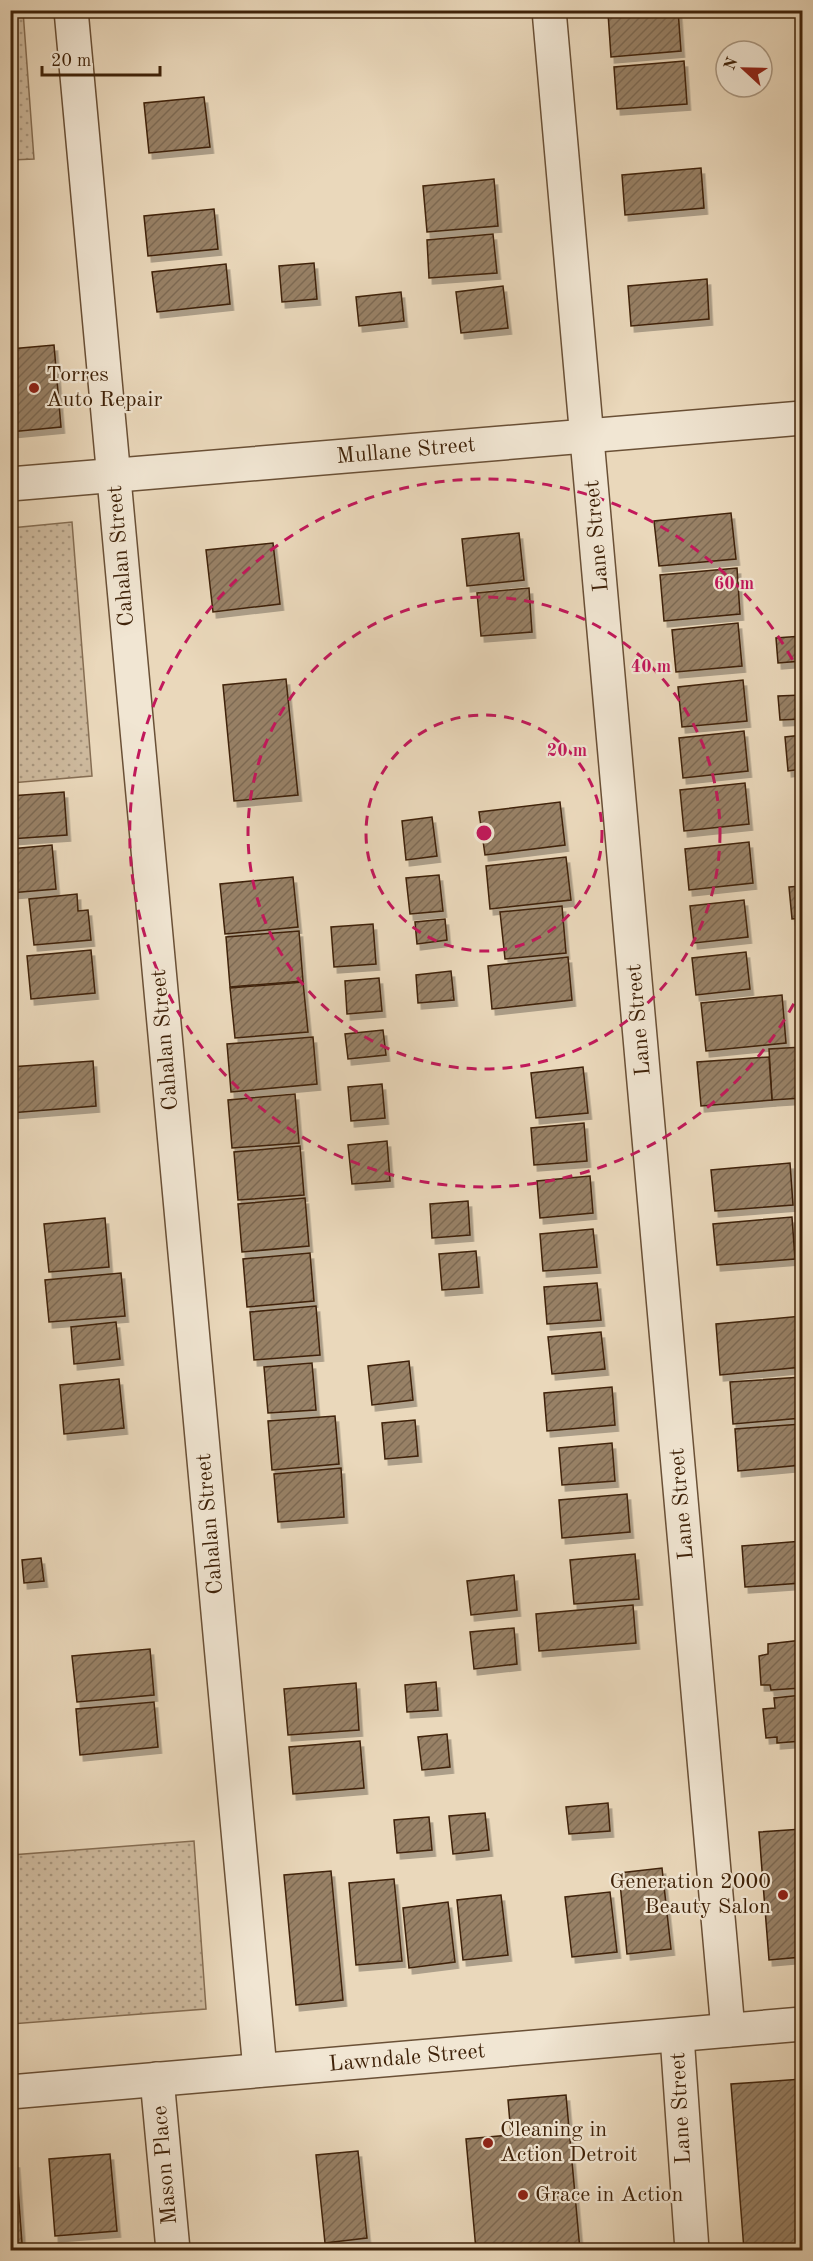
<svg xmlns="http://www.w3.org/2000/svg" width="813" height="2261" font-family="'Old Standard TT',serif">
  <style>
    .grass { fill: url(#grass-dots); stroke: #866e53; stroke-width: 1.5 }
    .building { fill: url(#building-hatch); stroke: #3f2209; stroke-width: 1.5; filter: url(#shadow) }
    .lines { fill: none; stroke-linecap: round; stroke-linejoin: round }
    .street-casing { stroke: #6a5036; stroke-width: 36 }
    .street { stroke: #f1e6d3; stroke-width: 33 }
    .ring { fill: none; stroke: #c2185b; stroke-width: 3; stroke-dasharray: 10 8 }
    .poi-dot { fill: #8f2418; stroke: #f1e6d3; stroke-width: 2 }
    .labels { text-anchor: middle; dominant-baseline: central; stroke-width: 4.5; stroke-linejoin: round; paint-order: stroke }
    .poi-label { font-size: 22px; fill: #3f2209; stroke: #f1e6d3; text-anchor: start }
    .street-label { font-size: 22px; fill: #3f2209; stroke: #f1e6d3 }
    .centre { fill: #c2185b; stroke: #f1e6d3; stroke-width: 3 }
    .ring-label { font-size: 18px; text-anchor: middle; font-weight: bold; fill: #c2185b; stroke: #f1e6d3; stroke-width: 4.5; stroke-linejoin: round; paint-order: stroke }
  </style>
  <defs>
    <pattern id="grass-dots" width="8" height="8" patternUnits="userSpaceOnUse" patternTransform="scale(1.5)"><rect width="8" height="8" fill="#cdb99d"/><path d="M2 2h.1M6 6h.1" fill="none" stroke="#a8967e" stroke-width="1.8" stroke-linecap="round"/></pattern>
    <pattern id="building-hatch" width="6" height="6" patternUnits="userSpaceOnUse" patternTransform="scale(1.5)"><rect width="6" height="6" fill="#988166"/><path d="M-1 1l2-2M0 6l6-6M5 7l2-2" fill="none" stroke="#7d6952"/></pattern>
    <filter id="shadow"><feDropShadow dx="3.5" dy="6" stdDeviation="0" flood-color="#0004"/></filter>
  </defs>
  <rect width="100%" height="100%" fill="#ead8bb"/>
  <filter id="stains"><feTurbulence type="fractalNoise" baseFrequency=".00333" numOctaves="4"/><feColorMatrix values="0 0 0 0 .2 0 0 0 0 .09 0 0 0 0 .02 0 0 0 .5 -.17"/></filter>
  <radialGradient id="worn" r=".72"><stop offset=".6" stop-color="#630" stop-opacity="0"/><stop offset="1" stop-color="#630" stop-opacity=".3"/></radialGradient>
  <!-- grass -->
  <g class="grass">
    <polygon points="11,10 23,11 34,159 11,160"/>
    <polygon points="72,522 92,776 11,783 11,528"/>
    <polygon points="194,1841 206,2009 11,2024 11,1855"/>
  </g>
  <!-- building -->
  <g class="building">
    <polygon points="647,10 678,10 681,51 611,57 608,13"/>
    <polygon points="684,61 687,104 617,109 614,67"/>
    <polygon points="204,97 210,147 149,153 144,103"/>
    <polygon points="701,168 704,208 625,215 622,175"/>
    <polygon points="494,179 498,226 427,232 423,186"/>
    <polygon points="214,209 218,249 148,256 144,216"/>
    <polygon points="493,234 497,273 429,278 427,240"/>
    <polygon points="314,263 317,299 282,302 279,266"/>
    <polygon points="226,264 230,304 157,312 152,272"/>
    <polygon points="707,279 709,319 631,326 628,286"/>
    <polygon points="503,286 508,328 461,333 456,292"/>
    <polygon points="401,292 404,321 359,326 356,297"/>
    <polygon points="54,345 61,427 10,432 10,349"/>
    <polygon points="731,513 736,559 659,566 654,521"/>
    <polygon points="519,533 524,580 467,586 462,539"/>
    <polygon points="273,543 280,604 213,612 206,550"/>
    <polygon points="737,568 740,614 664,621 660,575"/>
    <polygon points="529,588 532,632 481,636 477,593"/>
    <polygon points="738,623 742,666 676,672 672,630"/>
    <polygon points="802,636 802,661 778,663 776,638"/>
    <polygon points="286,679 298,795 234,801 223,685"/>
    <polygon points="743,680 747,721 682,727 678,687"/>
    <polygon points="802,695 802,719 780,720 778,696"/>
    <polygon points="744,731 748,771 683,778 679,738"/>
    <polygon points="802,735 802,769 788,771 785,737"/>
    <polygon points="745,783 749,824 684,831 680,790"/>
    <polygon points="64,792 67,835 10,839 10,796"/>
    <polygon points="560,802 565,845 485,855 479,812"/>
    <polygon points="432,817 437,856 406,860 402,821"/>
    <polygon points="749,842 753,883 689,890 685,849"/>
    <polygon points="52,845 56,889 10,893 10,849"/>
    <polygon points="566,857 571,900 490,909 486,866"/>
    <polygon points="439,875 443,911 410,914 406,878"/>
    <polygon points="293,877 298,927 225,934 220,884"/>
    <polygon points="802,886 802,918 792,919 789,887"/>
    <polygon points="77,894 78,911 88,910 91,940 34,945 29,899"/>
    <polygon points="744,900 748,937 694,943 690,906"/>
    <polygon points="562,906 566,953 505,959 500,912"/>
    <polygon points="445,919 447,940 417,944 415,922"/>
    <polygon points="373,924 376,964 334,967 331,927"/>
    <polygon points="299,931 303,981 230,987 226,937"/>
    <polygon points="91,950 95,993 31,999 27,956"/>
    <polygon points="746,952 750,989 696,995 692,958"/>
    <polygon points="568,957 572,1000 492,1009 488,966"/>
    <polygon points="451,971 454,1000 418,1003 416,975"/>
    <polygon points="379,978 382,1011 347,1014 345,981"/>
    <polygon points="303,982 308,1032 235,1038 230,988"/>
    <polygon points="782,995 786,1043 706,1051 701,1003"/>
    <polygon points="383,1030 386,1055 348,1059 345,1034"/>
    <polygon points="313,1037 317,1084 231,1092 227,1044"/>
    <polygon points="802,1047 802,1098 772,1100 769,1049"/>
    <polygon points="769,1057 772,1100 701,1106 697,1062"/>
    <polygon points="93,1061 96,1106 10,1113 10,1067"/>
    <polygon points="583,1067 588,1113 536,1118 531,1073"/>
    <polygon points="382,1084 385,1118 351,1121 348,1087"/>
    <polygon points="295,1094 299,1143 232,1148 228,1100"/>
    <polygon points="584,1123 587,1161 534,1165 531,1128"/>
    <polygon points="387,1141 390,1181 352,1184 348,1145"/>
    <polygon points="300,1146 304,1195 238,1200 234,1152"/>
    <polygon points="790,1163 793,1205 715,1211 711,1170"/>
    <polygon points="590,1176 593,1213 540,1218 537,1181"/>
    <polygon points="305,1198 309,1246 242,1252 238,1204"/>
    <polygon points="468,1201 470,1235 432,1238 430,1204"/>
    <polygon points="792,1217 795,1259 717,1265 713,1224"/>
    <polygon points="105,1218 109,1267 49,1272 44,1224"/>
    <polygon points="593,1229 597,1267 543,1271 540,1234"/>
    <polygon points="476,1251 479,1287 442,1290 439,1254"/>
    <polygon points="310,1253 314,1301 247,1307 243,1259"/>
    <polygon points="121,1273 125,1316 49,1322 45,1280"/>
    <polygon points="597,1283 601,1320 547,1324 544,1287"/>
    <polygon points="316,1306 320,1355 254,1360 250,1312"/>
    <polygon points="802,1316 802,1367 720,1375 716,1324"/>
    <polygon points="116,1322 120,1359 74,1364 71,1327"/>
    <polygon points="601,1332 605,1369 552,1374 548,1337"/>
    <polygon points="409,1361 413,1400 372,1405 368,1366"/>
    <polygon points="312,1363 316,1410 268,1413 264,1367"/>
    <polygon points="802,1377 802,1418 733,1424 730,1382"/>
    <polygon points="119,1379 124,1428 64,1434 60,1385"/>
    <polygon points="612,1387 615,1425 547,1431 544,1393"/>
    <polygon points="335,1416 339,1464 272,1470 268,1421"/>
    <polygon points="415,1420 418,1456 385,1459 382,1423"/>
    <polygon points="802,1424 802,1465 738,1471 735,1429"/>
    <polygon points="612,1443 615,1481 562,1485 559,1448"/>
    <polygon points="341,1468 344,1517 278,1522 274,1474"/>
    <polygon points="627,1494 630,1532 562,1538 559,1500"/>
    <polygon points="802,1541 802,1583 745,1587 742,1546"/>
    <polygon points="635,1554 639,1599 574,1604 570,1560"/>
    <polygon points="41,1558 44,1581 24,1583 22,1560"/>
    <polygon points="514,1575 517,1610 471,1615 467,1581"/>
    <polygon points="633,1605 636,1643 539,1651 536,1614"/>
    <polygon points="514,1628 517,1664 474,1669 470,1632"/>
    <polygon points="802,1640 802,1688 771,1690 770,1685 761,1685 759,1656 768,1654 768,1644"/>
    <polygon points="150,1649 154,1695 77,1702 72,1656"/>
    <polygon points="436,1682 438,1710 407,1712 405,1685"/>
    <polygon points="356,1683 359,1730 288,1735 284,1689"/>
    <polygon points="802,1695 802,1741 777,1743 777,1737 766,1738 763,1709 775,1708 774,1698"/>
    <polygon points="154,1702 158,1747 80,1755 76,1709"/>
    <polygon points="447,1734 450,1767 422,1770 418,1737"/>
    <polygon points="360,1741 364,1788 293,1794 289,1747"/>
    <polygon points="608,1803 610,1831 569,1834 566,1807"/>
    <polygon points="485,1813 489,1850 453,1854 449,1816"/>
    <polygon points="429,1817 432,1850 397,1853 394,1820"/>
    <polygon points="802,1829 802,1957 769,1960 759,1832"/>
    <polygon points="662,1868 671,1949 627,1954 619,1873"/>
    <polygon points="331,1871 343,2000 296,2005 284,1875"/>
    <polygon points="394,1879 402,1961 356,1965 349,1883"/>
    <polygon points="610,1892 617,1952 572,1957 565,1897"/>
    <polygon points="501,1895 508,1955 463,1960 457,1900"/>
    <polygon points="448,1902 455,1962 409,1968 403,1908"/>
    <polygon points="802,2079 802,2250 744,2250 731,2084"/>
    <polygon points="566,2095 580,2250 476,2250 466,2139 511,2135 508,2100"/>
    <polygon points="358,2151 367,2238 325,2243 316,2155"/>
    <polygon points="110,2154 117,2231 55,2236 49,2159"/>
    <polygon points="10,2162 16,2162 22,2243 10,2244"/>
  </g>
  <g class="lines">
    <defs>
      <g id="street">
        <polyline points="71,10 260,2070"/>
        <polyline points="549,10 728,2030"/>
        <polyline points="10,484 802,418"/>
        <polyline points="677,2036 692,2250"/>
        <polyline points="157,2079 173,2250"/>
        <polyline points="10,2092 802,2024"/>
      </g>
    </defs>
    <!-- street casing -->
    <use href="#street" class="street-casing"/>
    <!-- street -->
    <use href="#street" class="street"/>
  </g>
  <!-- distance rings -->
  <g class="ring">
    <circle cx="484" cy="833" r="118"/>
    <circle cx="484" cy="833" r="236"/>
    <path d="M802 988A354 354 0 1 1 802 678"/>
  </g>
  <!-- markers -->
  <g class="poi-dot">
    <circle cx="34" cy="388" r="6"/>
    <circle cx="783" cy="1895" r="6"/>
    <circle cx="488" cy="2143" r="6"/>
    <circle cx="523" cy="2195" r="6"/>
  </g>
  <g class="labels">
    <!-- poi labels -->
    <g class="poi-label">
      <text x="46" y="375">Torres<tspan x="46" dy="25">Auto Repair</tspan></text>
      <text x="771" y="1882" text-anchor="end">Generation 2000<tspan x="771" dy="25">Beauty Salon</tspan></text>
      <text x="500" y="2130">Cleaning in<tspan x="500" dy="25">Action Detroit</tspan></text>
      <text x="535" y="2195">Grace in Action</text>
    </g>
    <!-- street labels -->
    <g class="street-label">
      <text transform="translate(406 451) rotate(-5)">Mullane Street</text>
      <text transform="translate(597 536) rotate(-95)">Lane Street</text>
      <text transform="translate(121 556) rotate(-95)">Cahalan Street</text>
      <text transform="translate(639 1020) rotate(-95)">Lane Street</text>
      <text transform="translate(165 1040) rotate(-95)">Cahalan Street</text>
      <text transform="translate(682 1504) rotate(-95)">Lane Street</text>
      <text transform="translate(210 1524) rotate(-95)">Cahalan Street</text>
      <text transform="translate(407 2058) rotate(-5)">Lawndale Street</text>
      <text transform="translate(681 2108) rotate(-93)">Lane Street</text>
      <text transform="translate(165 2165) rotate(-95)">Mason Place</text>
    </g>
  </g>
  <circle cx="484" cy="833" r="9" class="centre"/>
  <g class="ring-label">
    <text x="734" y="589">60 m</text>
    <text x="651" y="672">40 m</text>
    <text x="567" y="756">20 m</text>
  </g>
  <!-- margin -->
  <rect width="813" height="2261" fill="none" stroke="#ead8bb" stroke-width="36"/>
  <rect x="12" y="12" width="789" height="2237" fill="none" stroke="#3f2209" stroke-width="3"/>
  <rect x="18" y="18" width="777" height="2225" fill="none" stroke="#3f2209" stroke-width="1.5"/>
  <!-- north arrow -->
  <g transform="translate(744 69) rotate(292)"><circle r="28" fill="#f1e6d3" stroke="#aa9882" stroke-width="1.5"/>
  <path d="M0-4.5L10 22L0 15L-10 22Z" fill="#8f2418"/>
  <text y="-9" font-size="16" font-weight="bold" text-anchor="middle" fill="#3f2209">N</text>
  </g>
  <!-- scale -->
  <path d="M42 66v9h118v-9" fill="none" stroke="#3f2209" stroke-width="3"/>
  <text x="51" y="66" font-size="18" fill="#3f2209" stroke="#f1e6d3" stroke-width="4.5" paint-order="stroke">20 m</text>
  <rect width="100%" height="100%" filter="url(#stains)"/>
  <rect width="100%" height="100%" fill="url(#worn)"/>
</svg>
